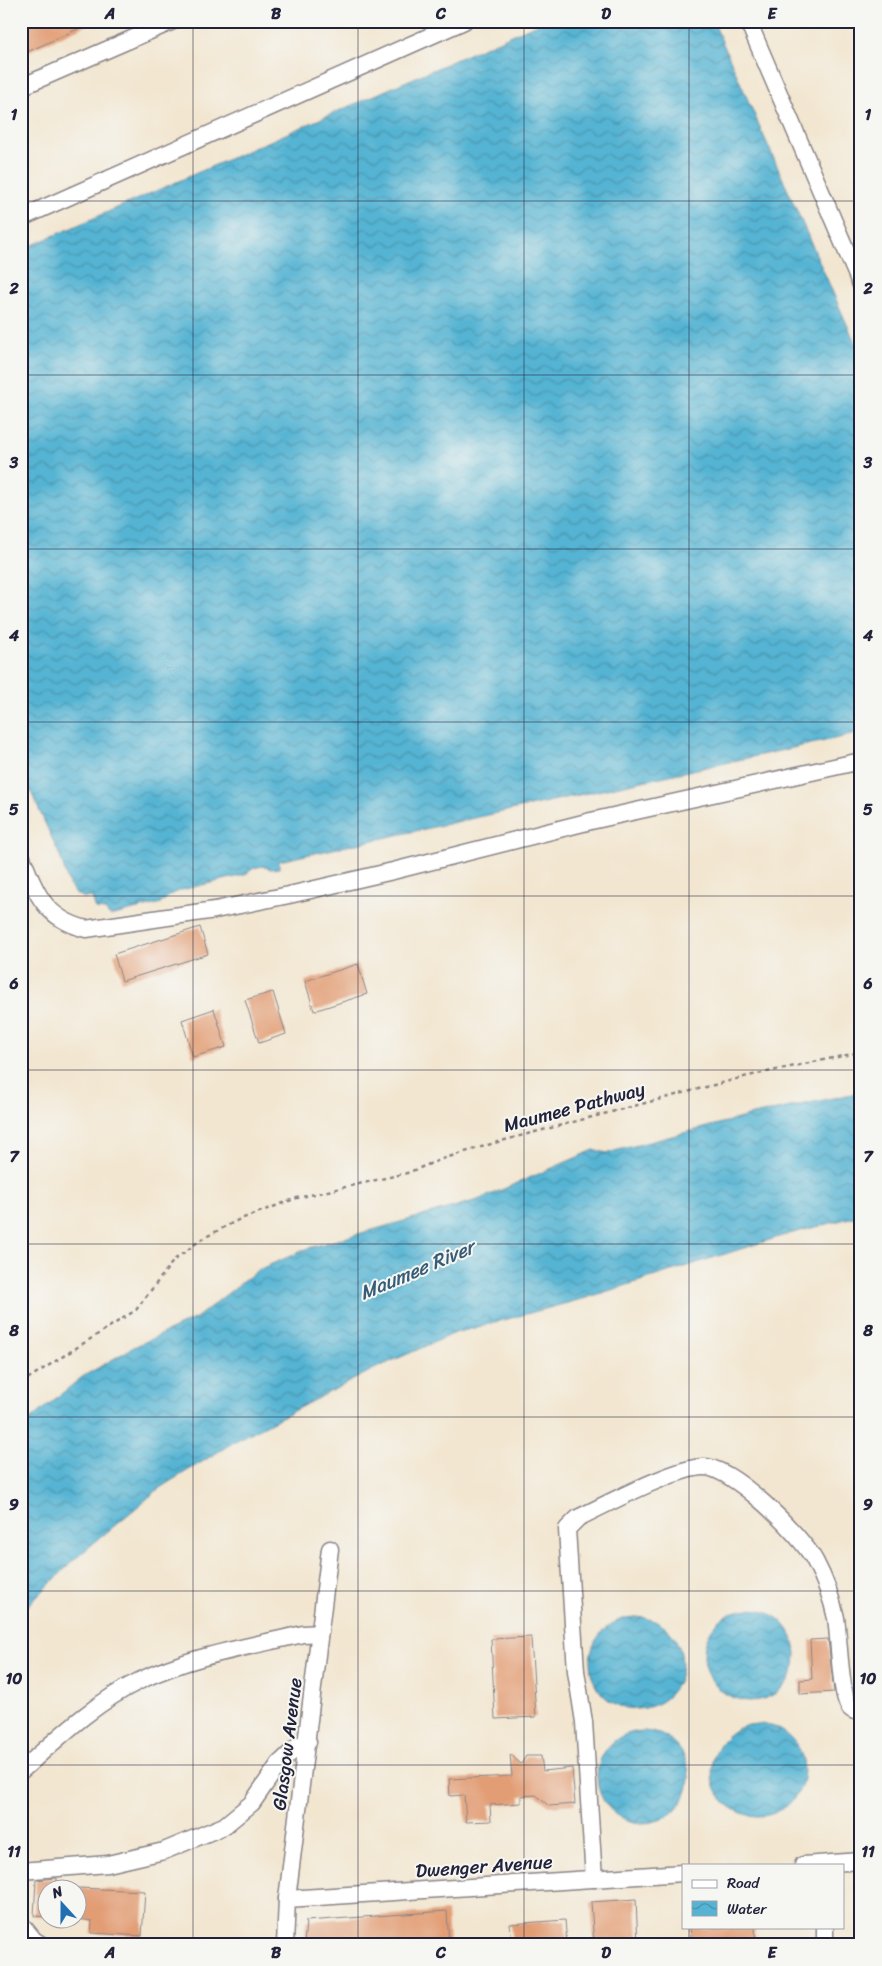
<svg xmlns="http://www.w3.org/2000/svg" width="882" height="1966" font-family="Sriracha,sans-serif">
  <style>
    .water { fill: url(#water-waves); stroke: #3c6b87 }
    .building { fill: #e29d74 }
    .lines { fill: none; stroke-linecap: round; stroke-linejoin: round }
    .minor-casing { stroke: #8a8486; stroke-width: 19 }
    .path { stroke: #8a8486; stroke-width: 2.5; stroke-dasharray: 4 4; stroke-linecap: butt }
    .minor { stroke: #fff; stroke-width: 16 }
    .grid { fill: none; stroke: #22223b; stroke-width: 1; stroke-opacity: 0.55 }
    .labels { text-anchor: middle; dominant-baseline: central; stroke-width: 4; stroke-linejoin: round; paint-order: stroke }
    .street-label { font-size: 19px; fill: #22223b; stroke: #f6f6f2 }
    .water-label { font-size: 20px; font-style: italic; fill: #365c78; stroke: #f6f6f2 }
    .neatline { fill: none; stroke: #22223b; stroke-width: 2 }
    .grid-label { font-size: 16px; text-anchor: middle; font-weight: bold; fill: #22223b }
  </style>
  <defs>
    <pattern id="water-waves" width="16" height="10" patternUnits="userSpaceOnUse" patternTransform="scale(1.25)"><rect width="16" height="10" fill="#55b4d3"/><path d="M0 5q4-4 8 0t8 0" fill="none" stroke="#4692ac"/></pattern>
  </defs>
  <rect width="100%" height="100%" fill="#f6f6f2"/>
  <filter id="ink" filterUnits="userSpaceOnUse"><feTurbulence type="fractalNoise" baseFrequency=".02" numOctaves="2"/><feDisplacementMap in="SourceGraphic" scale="10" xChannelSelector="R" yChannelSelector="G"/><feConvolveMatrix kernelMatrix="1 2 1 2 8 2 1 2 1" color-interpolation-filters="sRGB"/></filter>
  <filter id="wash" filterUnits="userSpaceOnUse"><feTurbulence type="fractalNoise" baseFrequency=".0096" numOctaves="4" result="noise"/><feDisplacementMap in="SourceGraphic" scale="20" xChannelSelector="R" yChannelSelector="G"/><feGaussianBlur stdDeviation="1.12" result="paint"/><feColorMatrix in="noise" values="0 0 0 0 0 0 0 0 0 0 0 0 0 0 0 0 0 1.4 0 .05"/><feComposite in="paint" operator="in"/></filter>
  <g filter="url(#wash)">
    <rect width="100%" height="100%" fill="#f2e6d0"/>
    <!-- water -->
    <g class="water">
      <polygon points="544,21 713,21 861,356 861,733 279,861 279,868 271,869 262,866 254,868 244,875 181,890 170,895 161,903 110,916 105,910 96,909 92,897 85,898 76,894 69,885 60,856 21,770 21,250"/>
      <polygon points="861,1092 861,1215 782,1236 586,1298 455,1333 376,1368 239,1439 161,1487 77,1557 21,1613 21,1427 82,1377 134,1347 196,1318 258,1270 309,1248 478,1200 594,1150 607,1153 753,1115"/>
      <circle cx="750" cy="1655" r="46"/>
      <circle cx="636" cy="1663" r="46"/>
      <circle cx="758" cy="1770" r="46"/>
      <circle cx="643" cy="1777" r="46"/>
    </g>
    <g id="blocks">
      <!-- building -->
      <g class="building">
        <polygon points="21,21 93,21 93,22 25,53 21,46"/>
        <polygon points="200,927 208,954 122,981 114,954"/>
        <polygon points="358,964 367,994 314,1011 305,981"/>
        <polygon points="273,992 286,1034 259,1043 245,1000"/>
        <polygon points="214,1009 226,1047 193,1057 182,1020"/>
        <polygon points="531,1637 536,1717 495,1719 491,1639"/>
        <polygon points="828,1639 834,1692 800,1694 800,1680 812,1679 810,1640"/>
        <polygon points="510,1754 521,1764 526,1756 541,1756 543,1771 572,1768 575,1804 549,1806 536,1795 521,1796 521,1803 490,1805 491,1821 466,1822 464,1795 450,1796 449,1779 512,1776"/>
        <polygon points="57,1878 57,1888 48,1888 48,1917 34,1916 36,1880"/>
        <polygon points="78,1888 145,1891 142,1936 91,1933 92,1921 78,1919"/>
        <polygon points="636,1899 638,1945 594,1945 591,1902"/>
        <polygon points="447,1911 449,1945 304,1945 306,1921"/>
        <polygon points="565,1920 567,1945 512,1945 510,1924"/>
        <polygon points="755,1927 756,1945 692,1945 690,1928"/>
      </g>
    </g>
  </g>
  <g filter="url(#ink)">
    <use href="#blocks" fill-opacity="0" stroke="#8a8486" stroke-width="1"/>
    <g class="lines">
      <defs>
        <g id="minor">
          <polyline points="748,21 861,285"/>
          <polyline points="21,87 173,21"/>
          <polyline points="21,218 464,21"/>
          <path d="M 21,855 C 36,893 44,918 86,929 L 215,910 L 289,895 L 393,871 L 591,821 L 861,761"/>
          <path d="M 21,1771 C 57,1739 94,1703 139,1681 C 190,1656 248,1647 303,1634 L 320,1633"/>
          <polyline points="803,1865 861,1861"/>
          <polyline points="21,1871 108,1864 164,1851 224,1826 252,1803 279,1764 298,1746 308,1742"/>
          <path d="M 594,1879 L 584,1722 L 576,1671 L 567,1529 L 578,1518 C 605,1505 676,1467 704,1467 C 733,1467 802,1536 815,1561 C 824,1578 832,1599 836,1618 C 839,1636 840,1697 850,1708 C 853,1711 857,1712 861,1711"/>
          <polyline points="287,1899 683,1873"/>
          <polyline points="21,1924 34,1940 42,1945"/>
          <polyline points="825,1927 825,1945"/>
          <polyline points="285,1945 287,1899 330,1549"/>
        </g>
      </defs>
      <!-- minor casing -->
      <use href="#minor" class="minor-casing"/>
      <!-- path -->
      <polyline class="path" points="21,1383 136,1310 174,1260 202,1239 238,1220 297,1198 407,1173 442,1159 501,1141 748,1076 861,1052"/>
      <!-- minor -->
      <use href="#minor" class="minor"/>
    </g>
  </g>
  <!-- grid -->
  <path class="grid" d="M 193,21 L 193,1945M 358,21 L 358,1945M 524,21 L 524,1945M 689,21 L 689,1865M 21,201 L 861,201M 21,375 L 861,375M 21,549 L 861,549M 21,722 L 861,722M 21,896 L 861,896M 21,1070 L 861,1070M 21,1244 L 861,1244M 21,1417 L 861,1417M 21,1591 L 861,1591M 21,1765 L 861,1765M 689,1927 L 689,1945"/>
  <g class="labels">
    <!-- street labels -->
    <g class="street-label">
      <text transform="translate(574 1107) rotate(-15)">Maumee Pathway</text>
      <text transform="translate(287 1744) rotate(-83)">Glasgow Avenue</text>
      <text transform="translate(484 1866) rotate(-4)">Dwenger Avenue</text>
    </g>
    <!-- water labels -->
    <g class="water-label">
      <text transform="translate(417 1270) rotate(-23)">Maumee River</text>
    </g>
  </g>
  <!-- margin -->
  <rect width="882" height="1966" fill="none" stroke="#f6f6f2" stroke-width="55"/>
  <!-- legend -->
  <rect x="682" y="1864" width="162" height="65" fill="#f6f6f2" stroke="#a1a1a9"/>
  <rect x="692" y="1880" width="25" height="8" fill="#ffffff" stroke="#a1a1a9"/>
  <text x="727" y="1888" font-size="15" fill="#22223b">Road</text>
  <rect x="692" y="1901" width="25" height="15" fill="url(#water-waves)" stroke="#a1a1a9"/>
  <text x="727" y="1914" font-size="15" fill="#22223b">Water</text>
  <!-- north arrow -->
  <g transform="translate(62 1904) rotate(339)"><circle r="24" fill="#f6f6f2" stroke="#a1a1a9"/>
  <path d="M0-4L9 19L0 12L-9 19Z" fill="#1f6fb2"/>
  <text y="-8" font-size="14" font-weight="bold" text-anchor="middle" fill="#22223b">N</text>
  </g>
  <rect x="28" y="28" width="826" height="1910" class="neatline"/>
  <g class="grid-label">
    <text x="110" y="19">A</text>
    <text x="276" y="19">B</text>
    <text x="441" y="19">C</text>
    <text x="606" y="19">D</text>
    <text x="772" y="19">E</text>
    <text x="14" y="120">1</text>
    <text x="868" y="120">1</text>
    <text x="14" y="294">2</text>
    <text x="868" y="294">2</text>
    <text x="14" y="468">3</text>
    <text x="868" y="468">3</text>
    <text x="14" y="641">4</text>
    <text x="868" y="641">4</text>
    <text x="14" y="815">5</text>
    <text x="868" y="815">5</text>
    <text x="14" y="989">6</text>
    <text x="868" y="989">6</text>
    <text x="14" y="1162">7</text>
    <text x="868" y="1162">7</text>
    <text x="14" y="1336">8</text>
    <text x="868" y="1336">8</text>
    <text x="14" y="1510">9</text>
    <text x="868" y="1510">9</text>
    <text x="14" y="1684">10</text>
    <text x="868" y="1684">10</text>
    <text x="14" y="1857">11</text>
    <text x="868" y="1857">11</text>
    <text x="110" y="1958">A</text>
    <text x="276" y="1958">B</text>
    <text x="441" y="1958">C</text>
    <text x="606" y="1958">D</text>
    <text x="772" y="1958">E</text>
  </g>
</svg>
